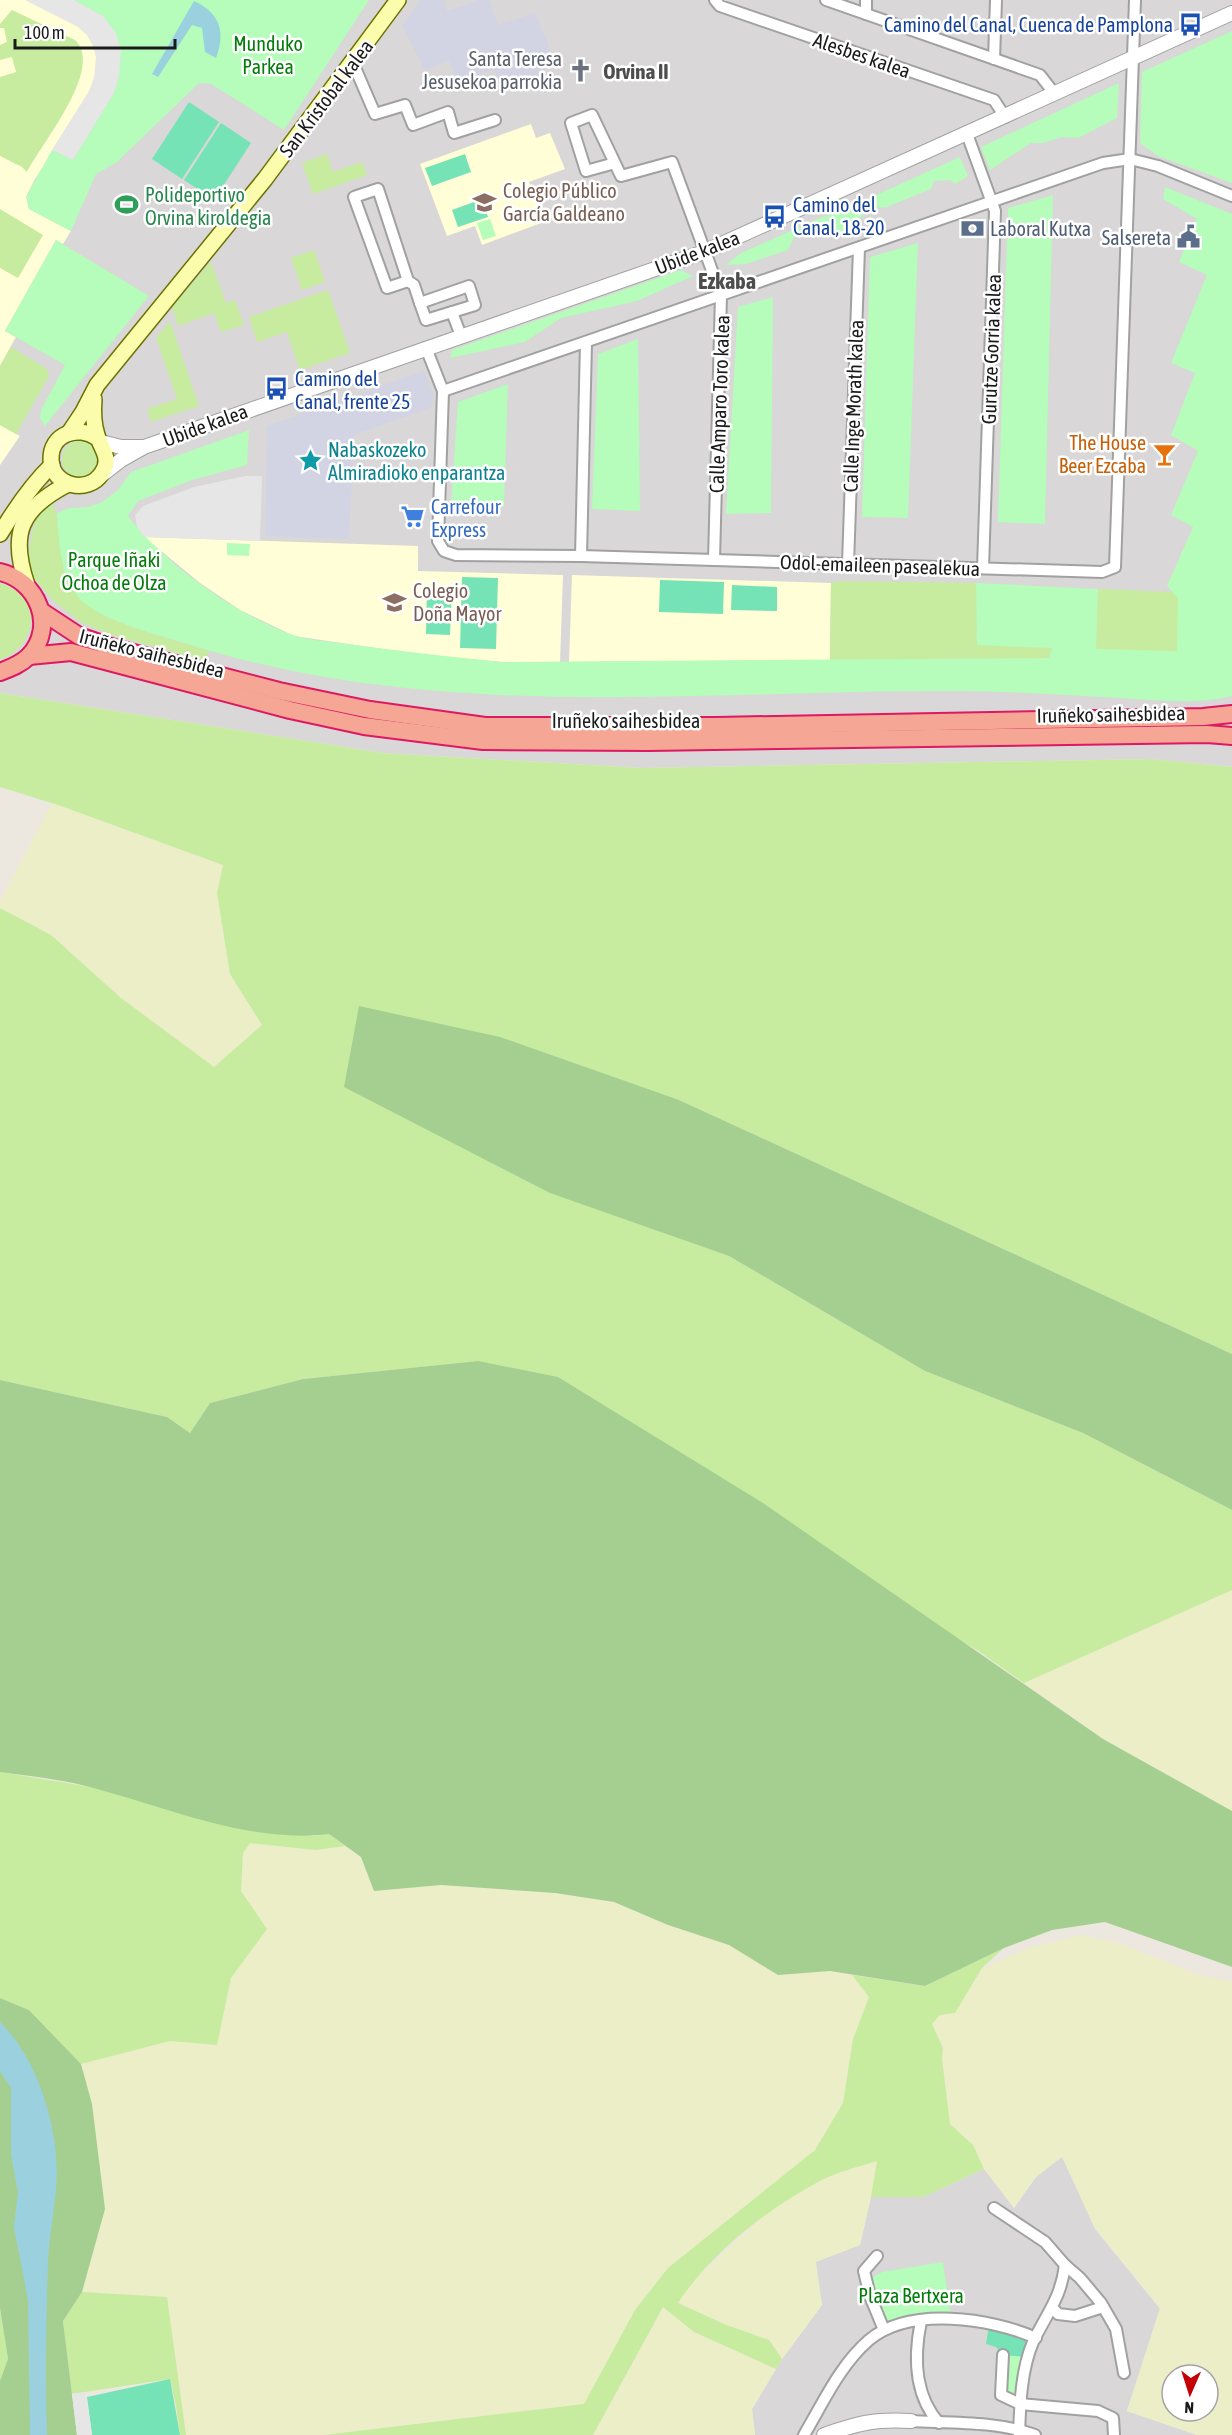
<svg xmlns="http://www.w3.org/2000/svg" width="1232" height="2435" font-family="'Asap Condensed',sans-serif">
  <style>
    .residential { fill: #d9d7d7 }
    .education { fill: #fffed6 }
    .farmland { fill: #eceec8; fill-rule: evenodd }
    .grass { fill: #c7eca0 }
    .forest { fill: #a5cf90 }
    .park { fill: #b6fcba }
    .pitch { fill: #76e3b6 }
    .parking { fill: #e6e6e6 }
    .plaza { fill: #d3d4e3 }
    .water { fill: #9bd1de }
    .lines { fill: none; stroke-linecap: round; stroke-linejoin: round }
    .minor-casing { stroke: #a1a1a1; stroke-width: 14 }
    .tertiary-casing { stroke: #a1a1a1; stroke-width: 16 }
    .secondary-casing { stroke: #6a7300; stroke-width: 18 }
    .trunk-casing { stroke: #de1862; stroke-width: 20 }
    .minor { stroke: #fff; stroke-width: 10 }
    .tertiary { stroke: #fff; stroke-width: 14 }
    .secondary { stroke: #fbfdad; stroke-width: 15 }
    .trunk { stroke: #f5a694; stroke-width: 16 }
    .labels { text-anchor: middle; dominant-baseline: central; stroke-width: 5; stroke-linejoin: round; paint-order: stroke }
    .transit-label { font-size: 20px; fill: #164399; stroke: #fff; text-anchor: start }
    .park-label { font-size: 20px; fill: #047c0b; stroke: #fff }
    .street-label { font-size: 20px; fill: #1a1a1a; stroke: #fff }
    .worship-label { font-size: 20px; fill: #5b616d; stroke: #fff; text-anchor: end }
    .education-label { font-size: 20px; fill: #785e54; stroke: #fff; text-anchor: start }
    .leisure-label { font-size: 20px; fill: #27864d; stroke: #fff; text-anchor: start }
    .service-label { font-size: 20px; fill: #4e5e75; stroke: #fff; text-anchor: start }
    .food-label { font-size: 20px; fill: #c56008; stroke: #fff; text-anchor: end }
    .culture-label { font-size: 20px; fill: #0d838f; stroke: #fff; text-anchor: start }
    .shop-label { font-size: 20px; fill: #366cbe; stroke: #fff; text-anchor: start }
    .neighbourhood-label { font-size: 21px; font-weight: bold; fill: #4d4d4d; stroke: #fff }
    .quarter-label { font-size: 22px; font-weight: bold; fill: #4d4d4d; stroke: #fff }
  </style>
  <rect width="100%" height="100%" fill="#ede8df"/>
  <!-- residential -->
  <g class="residential">
    <polygon points="0,0 1232,0 1232,767 1151,759 641,768 383,753 0,693"/>
    <polygon points="1062,2156 1095,2229 1160,2309 1127,2411 1197,2435 755,2435 752,2409 782,2359 822,2305 815,2262 860,2245 871,2197 923,2197 984,2169 1014,2208 1036,2177"/>
  </g>
  <!-- education -->
  <g class="education">
    <polygon points="0,0 74,0 121,51 35,179 27,195 29,209 71,231 63,244 56,240 5,331 16,337 0,366"/>
    <polygon points="531,124 536,138 550,133 565,169 529,182 544,222 482,245 475,226 447,236 420,164"/>
    <polygon points="0,425 20,436 0,465"/>
    <polygon points="144,537 418,546 418,571 563,575 560,663 502,662 416,654 294,636 240,610 200,583"/>
    <polygon points="572,575 831,583 830,660 569,662"/>
  </g>
  <!-- farmland -->
  <g class="farmland">
    <polygon points="52,803 223,865 217,893 230,974 262,1025 214,1067 121,998 51,935 0,908 0,902"/>
    <polygon points="1232,1590 1232,1811 1103,1739 1024,1683"/>
    <polygon points="250,1843 316,1850 345,1846 361,1857 374,1891 441,1885 555,1893 614,1902 668,1925 729,1945 778,1975 830,1971 852,1975 869,1997 853,2039 843,2103 815,2150 668,2268 635,2310 585,2404 324,2435 186,2435 167,2297 82,2292 105,2209 92,2104 81,2064 170,2041 217,2045 231,1978 267,1929 241,1891 243,1853"/>
    <path d="M 1082,1935 L 1121,1944 L 1202,1976 L 1232,1981 L 1232,2435 L 1197,2435 L 1127,2411 L 1160,2308 L 1095,2228 L 1062,2157 L 1036,2177 L 1014,2208 L 984,2169 L 973,2145 L 950,2124 L 942,2059 L 943,2048 L 932,2024 L 940,2015 L 955,2012 L 983,1968 L 1032,1947 ZM 1172,2375 L 1208,2375 L 1208,2411 L 1172,2411 Z"/>
    <polygon points="877,2160 871,2197 860,2245 816,2262 822,2305 782,2359 769,2340 721,2323 678,2303 690,2284 770,2210 822,2179"/>
    <polygon points="665,2304 694,2332 776,2369 752,2409 755,2435 593,2435"/>
  </g>
  <!-- grass -->
  <g class="grass">
    <path d="M 12,10 L 75,40 C 105,68 41,144 27,172 L 22,167 L 0,156 L 0,77 L 16,72 L 12,57 L 0,60 L 0,45 L 7,42 L 4,28 L 0,28 L 0,24 Z"/>
    <polygon points="327,154 333,172 362,162 367,175 313,194 302,163"/>
    <polygon points="0,209 43,235 18,278 0,268"/>
    <polygon points="314,250 325,282 302,290 291,258"/>
    <polygon points="211,262 226,303 235,300 244,325 221,332 214,313 178,326 172,307"/>
    <polygon points="328,290 350,353 300,370 287,332 257,342 249,317"/>
    <polygon points="170,321 199,406 151,422 147,409 177,399 156,338"/>
    <polygon points="11,347 47,369 49,376 16,434 0,425 0,366"/>
    <circle cx="80" cy="459" r="18"/>
    <path d="M 51,501 C 60,514 60,549 65,568 C 68,579 75,595 85,603 C 116,626 172,639 209,651 L 206,661 L 115,636 L 82,623 L 54,601 L 30,574 L 29,549 L 35,521 Z"/>
    <polygon points="839,581 976,583 977,645 1053,648 1049,658 830,660 831,583"/>
    <path d="M 0,583 C 43,596 40,644 0,660 Z"/>
    <polygon points="1098,589 1172,592 1178,597 1178,651 1096,650"/>
    <polygon points="0,693 383,753 641,768 1151,759 1232,767 1232,1354 679,1100 550,1192 729,1256 925,1371 1083,1433 1232,1510 1232,1590 1024,1683 977,1650 478,1361 303,1379 210,1403 190,1433 167,1417 0,1380 0,908 51,935 121,998 214,1067 262,1025 230,974 217,893 223,865 61,806 0,787"/>
    <polygon points="0,1772 85,1786 313,1836 329,1834 345,1846 316,1850 250,1843 243,1853 241,1891 267,1929 231,1978 217,2045 170,2041 81,2064 29,2010 0,1998"/>
    <path d="M 1004,1948 L 982,1968 L 955,2013 L 940,2015 L 932,2024 L 943,2048 L 942,2059 L 950,2124 L 973,2145 L 984,2169 L 923,2197 L 871,2197 L 877,2161 C 858,2167 837,2172 820,2181 C 768,2208 710,2254 678,2303 L 724,2324 L 769,2340 L 782,2359 L 776,2369 L 694,2332 L 663,2307 L 593,2435 L 324,2435 L 584,2404 L 635,2310 L 668,2268 L 815,2150 L 843,2103 L 853,2039 L 869,1997 L 852,1975 L 925,1986 Z"/>
    <polygon points="82,2292 167,2297 186,2435 180,2435 176,2406 170,2379 72,2394 63,2321"/>
    <polygon points="0,2308 8,2359 0,2381"/>
  </g>
  <!-- forest -->
  <g class="forest">
    <polygon points="359,1006 500,1037 679,1100 1232,1354 1232,1510 1083,1433 925,1371 729,1256 550,1193 344,1087"/>
    <path d="M 478,1361 L 558,1377 L 763,1503 L 1103,1739 L 1232,1811 L 1232,1967 L 1105,1922 L 1052,1930 L 1004,1948 L 925,1986 L 830,1971 L 778,1975 L 729,1945 L 668,1925 L 614,1902 L 555,1893 L 441,1885 L 374,1891 L 361,1857 L 329,1834 C 248,1844 164,1806 86,1786 C 58,1779 29,1776 0,1772 L 0,1380 L 167,1417 L 190,1433 L 210,1403 L 303,1379 Z"/>
    <polygon points="0,1998 29,2010 81,2064 92,2104 105,2209 82,2292 63,2321 77,2435 0,2435 0,2381 8,2359 0,2308"/>
  </g>
  <!-- park -->
  <g class="park">
    <polygon points="74,0 369,0 284,130 211,84 199,83 117,162 96,174 71,231 29,209 26,197 52,150 73,160 114,93 119,76 103,16"/>
    <polygon points="1232,31 1232,183 1158,156 1140,143 1142,72"/>
    <polygon points="1119,83 1117,118 1078,138 1062,137 1043,143 1031,143 990,170 981,147"/>
    <polygon points="960,157 968,176 955,184 950,180 934,181 931,189 887,207 872,208 843,231 794,237 788,250 746,264 726,265 741,253 822,217 834,214"/>
    <path d="M 1165,187 L 1232,214 L 1232,696 C 1198,705 1154,700 1119,698 C 1068,695 1018,692 967,691 C 710,689 444,724 194,646 C 162,636 116,625 88,606 C 60,586 59,543 57,513 L 69,508 L 88,507 L 102,502 L 118,490 L 131,472 L 249,430 L 247,465 L 192,480 L 138,501 L 128,516 C 163,563 238,616 293,635 C 310,641 330,641 347,644 C 399,651 450,657 502,662 L 1049,658 L 1052,648 L 977,645 L 976,583 L 1098,589 L 1096,649 L 1177,651 L 1178,598 L 1167,586 L 1193,527 L 1171,515 L 1198,451 L 1171,435 L 1195,373 L 1171,363 L 1207,275 L 1179,262 L 1197,219 L 1163,199 Z"/>
    <polygon points="1053,195 1045,524 998,522 1008,208"/>
    <polygon points="490,219 496,236 483,240 477,223"/>
    <polygon points="56,240 149,296 45,426 40,418 41,410 65,365 5,331"/>
    <polygon points="918,243 908,518 862,517 870,257"/>
    <polygon points="681,270 693,276 637,301 561,318 525,342 450,358 452,350"/>
    <polygon points="773,297 771,513 726,514 738,307"/>
    <polygon points="638,339 640,511 592,509 598,354"/>
    <polygon points="508,384 504,506 451,505 458,402"/>
    <polygon points="227,543 250,544 249,556 227,555"/>
    <polygon points="943,2262 951,2317 888,2328 871,2278 882,2272"/>
    <polygon points="1003,2355 1028,2357 1020,2404 1001,2395"/>
  </g>
  <!-- pitch -->
  <g class="pitch">
    <polygon points="189,102 219,122 182,179 152,159"/>
    <polygon points="221,123 251,143 214,200 184,180"/>
    <polygon points="465,154 471,172 432,186 425,168"/>
    <polygon points="482,199 488,217 458,227 452,210"/>
    <polygon points="462,577 498,578 496,649 460,648"/>
    <polygon points="660,580 724,582 723,614 659,612"/>
    <polygon points="732,585 777,587 777,611 731,610"/>
    <polygon points="427,588 452,589 450,635 426,634"/>
    <polygon points="989,2325 1036,2338 1028,2357 1003,2355 996,2347 986,2344"/>
    <polygon points="170,2379 180,2435 92,2435 87,2397"/>
  </g>
  <!-- parking -->
  <g class="parking">
    <polygon points="25,0 74,0 103,16 116,33 121,51 119,76 114,93 73,160 52,150 89,91 94,78 96,57 93,46 87,35 78,27"/>
    <polygon points="245,476 262,476 260,541 144,537 137,527 135,515 143,506 194,487"/>
    <polygon points="86,2392 92,2435 77,2435 72,2394"/>
  </g>
  <!-- plaza -->
  <g class="plaza">
    <polygon points="421,0 444,0 447,11 479,0 489,0 498,25 535,13 548,44 549,59 535,78 501,90 494,69 458,82 449,61 425,70 402,26"/>
    <polygon points="424,371 434,396 432,407 354,435 349,539 265,536 267,426"/>
  </g>
  <!-- water -->
  <g class="water">
    <path d="M 194,1 C 220,13 226,32 216,58 L 205,52 L 202,28 L 192,25 L 158,77 L 152,74 Z"/>
    <path d="M 0,2022 C 40,2061 61,2135 56,2189 C 54,2214 49,2238 48,2262 C 46,2320 45,2377 47,2435 L 30,2435 L 28,2300 L 14,2227 L 18,2192 L 11,2154 L 11,2088 L 0,2071 Z"/>
  </g>
  <g class="lines">
    <defs>
      <g id="minor">
        <polyline points="715,0 720,6 994,100 1005,117"/>
        <polyline points="826,0 1040,75 1054,93"/>
        <polyline points="866,14 866,0"/>
        <polyline points="994,59 996,0"/>
        <polyline points="353,63 375,114 405,105 413,125 448,112 454,133 495,120"/>
        <polyline points="967,134 995,211 983,568"/>
        <polyline points="615,163 586,171 571,123 592,115 621,176 672,162 721,295 714,560"/>
        <polyline points="408,281 387,288 354,197 378,189 408,281 414,285 420,303"/>
        <polygon points="469,286 475,305 426,320 420,303"/>
        <polyline points="452,312 461,336"/>
        <polyline points="426,348 443,391 438,541 444,551 456,555 581,556 1102,572 1115,567 1135,0"/>
        <polyline points="443,391 1103,163 1130,159 1158,166 1232,196"/>
        <polyline points="581,556 586,343"/>
        <polyline points="848,564 859,248"/>
        <polyline points="994,2208 1045,2242 1065,2265 1080,2278 1101,2303 1116,2329 1124,2373"/>
        <polyline points="877,2256 864,2271 870,2296 884,2330"/>
        <polyline points="1052,2307 1058,2314 1075,2316 1103,2307"/>
        <path d="M 921,2321 C 914,2355 914,2395 939,2423"/>
        <polyline points="1003,2355 1001,2395 1020,2404 1098,2411 1113,2418 1114,2435"/>
        <path d="M 911,2421 C 952,2423 997,2421 1035,2435"/>
        <path d="M 804,2435 C 823,2403 840,2365 869,2340 C 910,2306 991,2318 1036,2338"/>
        <path d="M 1019,2435 C 1020,2405 1021,2370 1033,2342 C 1047,2313 1061,2298 1065,2265"/>
      </g>
      <g id="tertiary">
        <polyline points="101,442 121,447 142,447"/>
        <polyline points="99,477 121,460 144,447 704,252 1232,13"/>
        <path d="M 824,2435 C 859,2423 874,2419 911,2421"/>
      </g>
      <g id="secondary">
        <path d="M 94,399 C 93,411 93,423 97,435 C 101,449 112,458 102,473 C 88,495 52,486 51,460 C 50,433 79,425 97,438"/>
        <polyline points="69,433 83,412 97,385 265,179 398,0"/>
        <path d="M 0,534 C 15,509 31,485 52,465"/>
        <path d="M 27,585 C 10,535 19,509 68,484"/>
      </g>
      <g id="trunk">
        <path d="M 0,572 C 37,580 57,626 29,656 C 21,664 11,668 0,672"/>
        <polyline points="41,611 79,636 114,648 279,691 370,710 485,726 716,726 1203,717 1232,714"/>
        <polyline points="29,656 71,652 290,710 364,726 483,741 648,742 1207,734 1232,736"/>
      </g>
    </defs>
    <!-- minor casing -->
    <use href="#minor" class="minor-casing"/>
    <!-- tertiary casing -->
    <use href="#tertiary" class="tertiary-casing"/>
    <!-- secondary casing -->
    <use href="#secondary" class="secondary-casing"/>
    <!-- trunk casing -->
    <use href="#trunk" class="trunk-casing"/>
    <!-- minor -->
    <use href="#minor" class="minor"/>
    <!-- tertiary -->
    <use href="#tertiary" class="tertiary"/>
    <!-- secondary -->
    <use href="#secondary" class="secondary"/>
    <!-- trunk -->
    <use href="#trunk" class="trunk"/>
  </g>
  <!-- icons -->
  <defs>
    <symbol id="bus-bare" viewBox="-9 -9 18 18"><path d="M-5-6H5V4H4V6H2V4H-2V6H-4V4H-5ZM-3.5-4V0h7V-4ZM-3.5 1.2v1.5H-2V1.2ZM2 1.2v1.5H3.5V1.2Z" fill="#1a4fb4" stroke="#fff" stroke-width="2.5" paint-order="stroke"/></symbol>
    <symbol id="church-bare" viewBox="-9 -9 18 18"><path d="M-1.2-6h2.4v3.5h3.3v2.4h-3.3V6h-2.4V-.1h-3.3v-2.4h3.3Z" fill="#6b7280" stroke="#fff" stroke-width="2.5" paint-order="stroke"/></symbol>
    <symbol id="school-bare" viewBox="-9 -9 18 18"><path d="M0-5L7-2L0 1L-7-2ZM-4 1L0 2.5L4 1V4Q0 6-4 4Z" fill="#8d6e63" stroke="#fff" stroke-width="2.5" paint-order="stroke"/></symbol>
    <symbol id="stadium-bare" viewBox="-9 -9 18 18"><path d="M0-5a6.5 5 0 1 0 0 10a6.5 5 0 1 0 0-10ZM-3.5-1.8h7v3.6h-7Z" fill="#2e9e5b" stroke="#fff" stroke-width="2.5" paint-order="stroke"/></symbol>
    <symbol id="bank-bare" viewBox="-9 -9 18 18"><path d="M-6-4H6V4H-6ZM0-2.3a2.3 2.3 0 1 0 0 4.6a2.3 2.3 0 1 0 0-4.6Z" fill="#5c6f8a" stroke="#fff" stroke-width="2.5" paint-order="stroke"/></symbol>
    <symbol id="civic-bare" viewBox="-9 -9 18 18"><path d="M-.6-6.5H3V-4.5H.6V-3L4-1V1h2V6H-6V1h2V-1L-.6-3ZM-1.2 2.5V6h2.4V2.5Z" fill="#5c6f8a" stroke="#fff" stroke-width="2.5" paint-order="stroke"/></symbol>
    <symbol id="bar-bare" viewBox="-9 -9 18 18"><path d="M-6-5H6L.8 .8V4.5H3.5V6h-7V4.5H-.8V.8Z" fill="#e8710a" stroke="#fff" stroke-width="2.5" paint-order="stroke"/></symbol>
    <symbol id="sight-bare" viewBox="-9 -9 18 18"><path d="M0-6L1.8-2.2L6-1.7L2.9 1.2L3.7 5.4L0 3.3L-3.7 5.4L-2.9 1.2L-6-1.7L-1.8-2.2Z" fill="#0f9aa8" stroke="#fff" stroke-width="2.5" paint-order="stroke"/></symbol>
    <symbol id="supermarket-bare" viewBox="-9 -9 18 18"><path d="M-6-5.5h2.5l.6 2H6L4.5 2H-2.5L-4.4-4H-6ZM-1.5 3.2a1.3 1.3 0 1 0 .1 0ZM3 3.2a1.3 1.3 0 1 0 .1 0Z" fill="#3f7fe0" stroke="#fff" stroke-width="2.5" paint-order="stroke"/></symbol>
  </defs>
  <g fill-rule="evenodd">
    <use href="#bus-bare" x="1174" y="8" width="33" height="33"/>
    <use href="#church-bare" x="564" y="54" width="33" height="33"/>
    <use href="#school-bare" x="468" y="186" width="33" height="33"/>
    <use href="#stadium-bare" x="110" y="188" width="33" height="33"/>
    <use href="#bus-bare" x="758" y="200" width="33" height="33"/>
    <use href="#bank-bare" x="956" y="212" width="33" height="33"/>
    <use href="#civic-bare" x="1172" y="220" width="33" height="33"/>
    <use href="#bus-bare" x="260" y="372" width="33" height="33"/>
    <use href="#bar-bare" x="1148" y="438" width="33" height="33"/>
    <use href="#sight-bare" x="294" y="444" width="33" height="33"/>
    <use href="#supermarket-bare" x="396" y="500" width="33" height="33"/>
    <use href="#school-bare" x="378" y="586" width="33" height="33"/>
  </g>
  <g class="labels">
    <!-- transit labels -->
    <g class="transit-label">
      <text x="1173" y="24" text-anchor="end">Camino del Canal, Cuenca de Pamplona</text>
      <text x="793" y="204">Camino del<tspan x="793" dy="23">Canal, 18-20</tspan></text>
      <text x="295" y="378">Camino del<tspan x="295" dy="23">Canal, frente 25</tspan></text>
    </g>
    <!-- park labels -->
    <g class="park-label">
      <text x="268" y="43">Munduko<tspan x="268" dy="23">Parkea</tspan></text>
      <text x="114" y="559">Parque Iñaki<tspan x="114" dy="23">Ochoa de Olza</tspan></text>
      <text x="911" y="2295">Plaza Bertxera</text>
    </g>
    <!-- street labels -->
    <g class="street-label">
      <text transform="translate(862 55) rotate(19)">Alesbes kalea</text>
      <text transform="translate(326 98) rotate(-53)">San Kristobal kalea</text>
      <text transform="translate(697 252) rotate(-21)">Ubide kalea</text>
      <text transform="translate(991 349) rotate(-88)">Gurutze Gorria kalea</text>
      <text transform="translate(719 404) rotate(-88)">Calle Amparo Toro kalea</text>
      <text transform="translate(853 406) rotate(-88)">Calle Inge Morath kalea</text>
      <text transform="translate(205 425) rotate(-20)">Ubide kalea</text>
      <text transform="translate(880 565) rotate(2)">Odol-emaileen pasealekua</text>
      <text transform="translate(152 653) rotate(14)">Iruñeko saihesbidea</text>
      <text transform="translate(1111 714) rotate(-1)">Iruñeko saihesbidea</text>
      <text x="626" y="720">Iruñeko saihesbidea</text>
    </g>
    <!-- worship labels -->
    <g class="worship-label">
      <text x="562" y="58">Santa Teresa<tspan x="562" dy="23">Jesusekoa parrokia</tspan></text>
    </g>
    <!-- education labels -->
    <g class="education-label">
      <text x="503" y="190">Colegio Público<tspan x="503" dy="23">García Galdeano</tspan></text>
      <text x="413" y="590">Colegio<tspan x="413" dy="23">Doña Mayor</tspan></text>
    </g>
    <!-- leisure labels -->
    <g class="leisure-label">
      <text x="145" y="194">Polideportivo<tspan x="145" dy="23">Orvina kiroldegia</tspan></text>
    </g>
    <!-- service labels -->
    <g class="service-label">
      <text x="990" y="228">Laboral Kutxa</text>
      <text x="1171" y="237" text-anchor="end">Salsereta</text>
    </g>
    <!-- food labels -->
    <g class="food-label">
      <text x="1146" y="442">The House<tspan x="1146" dy="23">Beer Ezcaba</tspan></text>
    </g>
    <!-- culture labels -->
    <g class="culture-label">
      <text x="328" y="449">Nabaskozeko<tspan x="328" dy="23">Almiradioko enparantza</tspan></text>
    </g>
    <!-- shop labels -->
    <g class="shop-label">
      <text x="431" y="506">Carrefour<tspan x="431" dy="23">Express</tspan></text>
    </g>
    <!-- neighbourhood labels -->
    <g class="neighbourhood-label">
      <text x="636" y="71">Orvina II</text>
    </g>
    <!-- quarter labels -->
    <g class="quarter-label">
      <text x="727" y="281">Ezkaba</text>
    </g>
  </g>
  <!-- north arrow -->
  <g transform="translate(1190 2393) rotate(183)"><circle r="28" fill="#ffffff" stroke="#a3a3a3" stroke-width="1.5"/>
  <path d="M0-4.5L10 22L0 15L-10 22Z" fill="#c50005"/>
  <text y="-9" font-size="16" font-weight="bold" text-anchor="middle" fill="#1a1a1a">N</text>
  </g>
  <!-- scale -->
  <path d="M15 39v9h160v-9" fill="none" stroke="#1a1a1a" stroke-width="3"/>
  <text x="24" y="39" font-size="18" fill="#1a1a1a" stroke="#ffffff" stroke-width="4.5" paint-order="stroke">100 m</text>
</svg>
